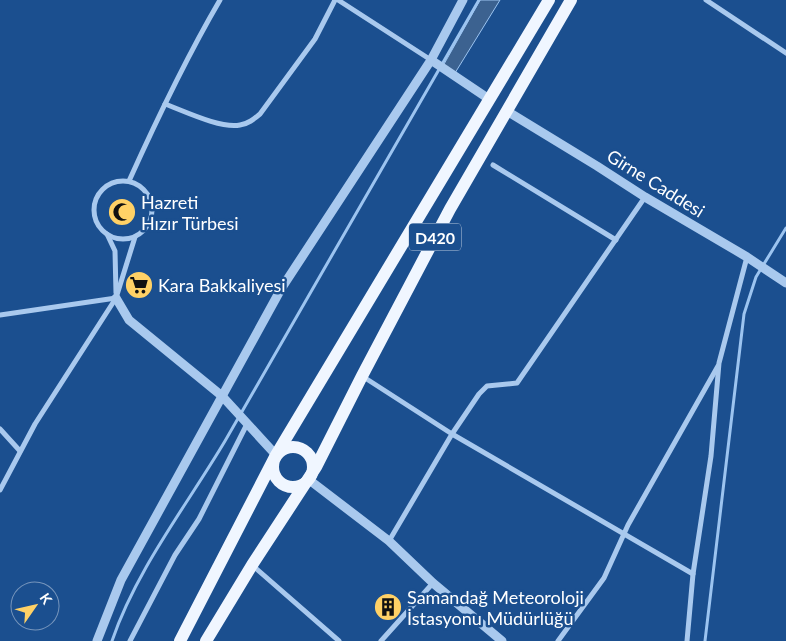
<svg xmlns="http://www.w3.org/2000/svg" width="786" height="641" font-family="Lato,sans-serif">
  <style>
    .water { fill: #3c6290; stroke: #9cc4f0 }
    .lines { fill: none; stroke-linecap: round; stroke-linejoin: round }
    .stream { stroke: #9cc4f0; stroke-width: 3 }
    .minor { stroke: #a9c9ee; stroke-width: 5 }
    .tertiary { stroke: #a9c9ee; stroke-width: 9 }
    .primary { stroke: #f0f6ff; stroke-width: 12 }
    .labels { text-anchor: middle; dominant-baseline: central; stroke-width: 5; stroke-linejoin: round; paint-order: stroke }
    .shield { fill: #1b4f8f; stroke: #bbcadd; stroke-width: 1 }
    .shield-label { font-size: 16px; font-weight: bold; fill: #fff }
    .street-label { font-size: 18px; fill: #fff; stroke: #1b4f8f }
    .poi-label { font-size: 18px; fill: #fff; stroke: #1b4f8f; text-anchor: start }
  </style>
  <rect width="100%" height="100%" fill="#1b4f8f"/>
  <!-- water -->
  <polygon class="water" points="480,0 500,0 455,73 443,66"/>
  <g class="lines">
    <!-- stream -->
    <g class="stream">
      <path d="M 112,641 C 136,570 187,505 225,441 C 310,294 394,147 479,0"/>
      <polyline points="705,641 744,314 756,277 786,228"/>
    </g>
    <!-- minor -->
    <g class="minor">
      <polyline points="338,0 431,60"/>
      <polyline points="706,0 786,53"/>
      <path d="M 165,104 C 184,111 221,129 240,125 C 248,124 254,119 260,114 L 315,39 L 335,0"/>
      <polyline points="493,165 616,240"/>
      <circle cx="123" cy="210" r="29"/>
      <path d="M 129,181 C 157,119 186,58 220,0"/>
      <polyline points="107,234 115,251 116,293"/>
      <polyline points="0,315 116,298"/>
      <polyline points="362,376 452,434 693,574"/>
      <polyline points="0,429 20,451"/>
      <polyline points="0,490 35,424 116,298 135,237"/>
      <polyline points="389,541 452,434 479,394 487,386 517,383 645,197"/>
      <polyline points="252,565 339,641"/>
      <polyline points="130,641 175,555 199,519 247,424"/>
      <polyline points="381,641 433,583"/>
      <polyline points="558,641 604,578 628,525 718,366"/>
      <polyline points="687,641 693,574 711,456 719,363 747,257"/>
    </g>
    <!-- tertiary -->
    <g class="tertiary">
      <polyline points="431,60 489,99"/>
      <polyline points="507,111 597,166 645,197 747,257 786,283"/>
      <polyline points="116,298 129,320 222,396 276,455"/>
      <polyline points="308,479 389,541 433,583 502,641"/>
      <polyline points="97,641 121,580 281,289 431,60 463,0"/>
    </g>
    <!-- primary -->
    <g class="primary">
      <circle cx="293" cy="467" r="20"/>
      <polyline points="180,641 276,455 549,0"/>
      <polyline points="206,641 252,565 316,467 362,376 450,209 571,0"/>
    </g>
  </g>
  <!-- icons -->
  <defs>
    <symbol id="mosque-disc" viewBox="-11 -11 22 22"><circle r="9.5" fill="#ffd166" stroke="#1b4f8f"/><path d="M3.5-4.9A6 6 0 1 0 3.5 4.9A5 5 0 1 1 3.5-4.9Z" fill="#111"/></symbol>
    <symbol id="supermarket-disc" viewBox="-11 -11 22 22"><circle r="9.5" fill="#ffd166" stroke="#1b4f8f"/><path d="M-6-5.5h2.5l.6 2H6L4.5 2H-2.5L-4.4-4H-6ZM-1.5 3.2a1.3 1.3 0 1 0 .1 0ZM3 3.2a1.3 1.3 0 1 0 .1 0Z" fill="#111"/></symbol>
    <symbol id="building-disc" viewBox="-11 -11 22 22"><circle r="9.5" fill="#ffd166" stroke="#1b4f8f"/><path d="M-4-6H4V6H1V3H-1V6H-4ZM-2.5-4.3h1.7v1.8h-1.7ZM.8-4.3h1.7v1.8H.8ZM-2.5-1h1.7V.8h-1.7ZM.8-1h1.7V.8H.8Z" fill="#111"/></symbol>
  </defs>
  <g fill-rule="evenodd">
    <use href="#mosque-disc" x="106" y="196" width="32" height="32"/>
    <use href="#supermarket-disc" x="123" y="269" width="32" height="32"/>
    <use href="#building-disc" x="372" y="591" width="32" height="32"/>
  </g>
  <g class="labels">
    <!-- shield labels -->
    <rect class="shield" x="409" y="223.5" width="52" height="27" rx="4"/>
    <g class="shield-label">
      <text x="435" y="237">D420</text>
    </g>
    <!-- street labels -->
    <g class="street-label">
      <text transform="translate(656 183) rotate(32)">Girne Caddesi</text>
    </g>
    <!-- poi labels -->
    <g class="poi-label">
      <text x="141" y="202">Hazreti<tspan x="141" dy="21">Hızır Türbesi</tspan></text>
      <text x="158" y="285">Kara Bakkaliyesi</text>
      <text x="407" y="597">Samandağ Meteoroloji<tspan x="407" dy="21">İstasyonu Müdürlüğü</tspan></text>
    </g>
  </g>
  <!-- north arrow -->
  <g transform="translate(35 606) rotate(56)"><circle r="24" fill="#1b4f8f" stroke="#7695bc"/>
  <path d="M0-4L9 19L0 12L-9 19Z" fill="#ffd166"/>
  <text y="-8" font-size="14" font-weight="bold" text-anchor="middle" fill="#ffffff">K</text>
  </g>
</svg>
